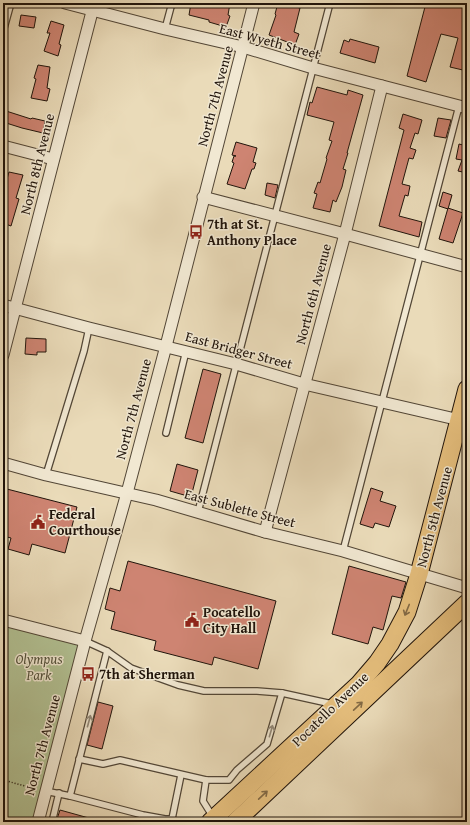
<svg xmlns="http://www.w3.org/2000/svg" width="470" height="825" font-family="'Gentium Book Plus',serif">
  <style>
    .green { fill: #b2c193; stroke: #696a4f }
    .building { fill: #ce8472; stroke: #20140b }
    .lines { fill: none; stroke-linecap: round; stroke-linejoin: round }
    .service-casing { stroke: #524636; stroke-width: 8 }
    .minor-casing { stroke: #524636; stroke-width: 13 }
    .primary-casing { stroke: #20140b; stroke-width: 19 }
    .path { stroke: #20140b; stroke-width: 1.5; stroke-dasharray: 1 2; stroke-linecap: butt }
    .service { stroke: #f1e8d2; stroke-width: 5.5 }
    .minor { stroke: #f1e8d2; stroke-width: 11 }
    .primary { stroke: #e5be7c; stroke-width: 17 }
    .oneway { stroke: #826944 }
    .oneway2 { stroke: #938978 }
    .labels { text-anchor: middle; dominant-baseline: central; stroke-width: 3; stroke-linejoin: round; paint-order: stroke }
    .street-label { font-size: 14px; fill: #20140b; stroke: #f1e8d2 }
    .poi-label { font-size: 14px; font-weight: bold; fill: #20140b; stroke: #f1e8d2; text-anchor: start }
    .park-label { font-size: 14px; font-style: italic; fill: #53513b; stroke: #f1e8d2 }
  </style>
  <rect width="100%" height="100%" fill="#eadbb9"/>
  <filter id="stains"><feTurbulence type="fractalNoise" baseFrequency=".005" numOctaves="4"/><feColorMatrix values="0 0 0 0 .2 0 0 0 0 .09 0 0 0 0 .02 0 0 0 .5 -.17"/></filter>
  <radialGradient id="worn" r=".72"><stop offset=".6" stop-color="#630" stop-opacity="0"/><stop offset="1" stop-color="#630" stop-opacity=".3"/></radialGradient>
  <!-- green -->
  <polygon class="green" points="3,620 85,641 38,822 3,822"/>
  <!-- building -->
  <g class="building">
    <polygon points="191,3 230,3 228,15 230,16 226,27 209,22 209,20 189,15"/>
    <polygon points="278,3 300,8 294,32 299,34 295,45 269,35 276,15 275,14"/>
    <polygon points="426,3 467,3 467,71 450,67 458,38 441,34 426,82 407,76"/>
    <polygon points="21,15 36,17 34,28 19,26"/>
    <polygon points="51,21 64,25 59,44 61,45 58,56 44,51 50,33 47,33"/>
    <polygon points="350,39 379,47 375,63 340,53 344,40 349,42"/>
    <polygon points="38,65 50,67 47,88 50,89 47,101 31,98 36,79 34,78"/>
    <polygon points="317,87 347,95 348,90 363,95 347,153 348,153 343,169 346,170 342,187 336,202 333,200 330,212 313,208 317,194 314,193 318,182 320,183 327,159 326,158 332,141 329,140 334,122 307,115 310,102 312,103"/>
    <polygon points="3,110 31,119 32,118 45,121 43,133 22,128 3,122"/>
    <polygon points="403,114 422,120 418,134 415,133 410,148 416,150 413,159 409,158 402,184 410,186 408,196 405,195 399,216 422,222 419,237 379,226 404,130 399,128"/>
    <polygon points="438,118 451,120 446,138 434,136"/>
    <polygon points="236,142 257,148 253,162 256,163 254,169 252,169 245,189 227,184 234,163 232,162 234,156 236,156 232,155"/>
    <polygon points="459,144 467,146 467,173 458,171 462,160 456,159"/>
    <polygon points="9,172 23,175 16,198 19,199 11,226 3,223 3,193"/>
    <polygon points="267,183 278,185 275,198 265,195"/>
    <polygon points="443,192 452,195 448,209 439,206"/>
    <polygon points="448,208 463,213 453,243 439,239"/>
    <polygon points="26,338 46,339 46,352 37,352 37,355 25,354"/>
    <polygon points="203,369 221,374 203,443 185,438"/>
    <polygon points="177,464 198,470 191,497 170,491"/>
    <polygon points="3,488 77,507 65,553 32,544 29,555 8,549 11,538 3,536"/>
    <polygon points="371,488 383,492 380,501 396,506 389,527 375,523 373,528 360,524"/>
    <polygon points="128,561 276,601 258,669 214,657 212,665 154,650 156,641 111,629 115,612 105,609 110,588 120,591"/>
    <polygon points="349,566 406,582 401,598 392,596 383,630 373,627 368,644 332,634"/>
    <polygon points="98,702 113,706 102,749 87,745"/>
    <polygon points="60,810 96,820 95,822 56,822"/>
  </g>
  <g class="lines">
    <defs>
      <g id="service">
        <polyline points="165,29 172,3"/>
        <polyline points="3,32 11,3"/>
        <polyline points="166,433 186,351"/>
        <polyline points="46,475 84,351 89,328"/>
        <polyline points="198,512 330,3"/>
        <polyline points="343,551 459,106"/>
        <polyline points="85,641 107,651 131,668 178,685 204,691 257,691 282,693 332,704"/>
        <polyline points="107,651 70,796 143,815 165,819 172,819 181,775"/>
        <polyline points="79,759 103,764 120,760 206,780 229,780 237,770 267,744 282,693"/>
        <polyline points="206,780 203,801 213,817"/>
        <polyline points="45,791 70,796"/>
        <polyline points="52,822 59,793"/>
      </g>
      <g id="minor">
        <polyline points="65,3 165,29 243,47 313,68 467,108"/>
        <polyline points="3,146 53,159"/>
        <polyline points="203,197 345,234 467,267"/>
        <polyline points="3,305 89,328 236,364 304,384 464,421"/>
        <polyline points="3,355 94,4"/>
        <polyline points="3,463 46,475 156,500 265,532 343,551 467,588"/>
        <polyline points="265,532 345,234 382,86"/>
        <polyline points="3,620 85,641"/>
        <polyline points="38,822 85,641 127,493 166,346 254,3"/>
      </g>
      <g id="primary">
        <polyline points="210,822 359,684 377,663 390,644 407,612 419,574 467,389"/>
        <polyline points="235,822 467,603"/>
      </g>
    </defs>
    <!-- service casing -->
    <use href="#service" class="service-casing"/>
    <!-- minor casing -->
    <use href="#minor" class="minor-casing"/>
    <!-- primary casing -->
    <use href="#primary" class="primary-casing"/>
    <!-- path -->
    <polyline class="path" points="3,780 36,789"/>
    <!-- service -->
    <use href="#service" class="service"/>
    <!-- minor -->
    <use href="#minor" class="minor"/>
    <!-- primary -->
    <use href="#primary" class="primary"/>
  </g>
  <!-- one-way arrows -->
  <defs><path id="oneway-shaft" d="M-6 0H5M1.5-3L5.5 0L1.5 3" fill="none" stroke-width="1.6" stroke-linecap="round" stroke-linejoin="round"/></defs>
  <g class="oneway">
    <use href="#oneway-shaft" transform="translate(407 610) rotate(112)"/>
    <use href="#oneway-shaft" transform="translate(358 706) rotate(-43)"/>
    <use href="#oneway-shaft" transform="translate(263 795) rotate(-43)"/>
  </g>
  <g class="oneway2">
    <use href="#oneway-shaft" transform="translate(89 721) rotate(-75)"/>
    <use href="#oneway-shaft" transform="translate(271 731) rotate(-74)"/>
  </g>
  <!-- icons -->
  <defs>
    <symbol id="bus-bare" viewBox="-9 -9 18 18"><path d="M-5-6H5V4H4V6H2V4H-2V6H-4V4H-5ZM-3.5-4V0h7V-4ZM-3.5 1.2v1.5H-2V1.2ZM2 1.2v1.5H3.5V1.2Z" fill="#8f2418" stroke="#f1e8d2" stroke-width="2.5" paint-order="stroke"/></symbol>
    <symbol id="civic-bare" viewBox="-9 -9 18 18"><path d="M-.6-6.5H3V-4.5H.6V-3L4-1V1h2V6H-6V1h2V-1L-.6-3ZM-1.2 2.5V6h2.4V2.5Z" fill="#8f2418" stroke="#f1e8d2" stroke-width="2.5" paint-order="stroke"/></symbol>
  </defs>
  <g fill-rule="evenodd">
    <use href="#bus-bare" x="186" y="222" width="20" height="20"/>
    <use href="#civic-bare" x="28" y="512" width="20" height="20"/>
    <use href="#civic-bare" x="182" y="610" width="20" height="20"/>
    <use href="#bus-bare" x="78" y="664" width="20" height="20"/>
  </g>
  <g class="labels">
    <!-- street labels -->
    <g class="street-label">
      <text transform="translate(270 41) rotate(15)">East Wyeth Street</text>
      <text transform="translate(215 96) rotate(-75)">North 7th Avenue</text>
      <text transform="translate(37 164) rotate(-76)">North 8th Avenue</text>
      <text transform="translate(313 294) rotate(-75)">North 6th Avenue</text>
      <text transform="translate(239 350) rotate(15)">East Bridger Street</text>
      <text transform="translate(133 409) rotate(-75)">North 7th Avenue</text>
      <text transform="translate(240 508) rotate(15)">East Sublette Street</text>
      <text transform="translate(434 517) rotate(-75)">North 5th Avenue</text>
      <text transform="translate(330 709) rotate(-44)">Pocatello Avenue</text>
      <text transform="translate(42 745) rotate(-75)">North 7th Avenue</text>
    </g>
    <!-- poi labels -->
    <g class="poi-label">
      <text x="207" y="224">7th at St.<tspan x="207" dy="16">Anthony Place</tspan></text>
      <text x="49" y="514">Federal<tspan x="49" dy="16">Courthouse</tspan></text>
      <text x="203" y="612">Pocatello<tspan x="203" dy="16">City Hall</tspan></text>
      <text x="99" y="674">7th at Sherman</text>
    </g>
    <!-- park labels -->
    <g class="park-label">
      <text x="39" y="659">Olympus<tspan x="39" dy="16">Park</tspan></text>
    </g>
  </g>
  <!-- margin -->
  <rect width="470" height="825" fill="none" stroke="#eadbb9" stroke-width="16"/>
  <rect x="4" y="4" width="462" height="817" fill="none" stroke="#20140b" stroke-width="2"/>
  <rect x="8" y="8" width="454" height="809" fill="none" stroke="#20140b"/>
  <rect width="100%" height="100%" filter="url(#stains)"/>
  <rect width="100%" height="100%" fill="url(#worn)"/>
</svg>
